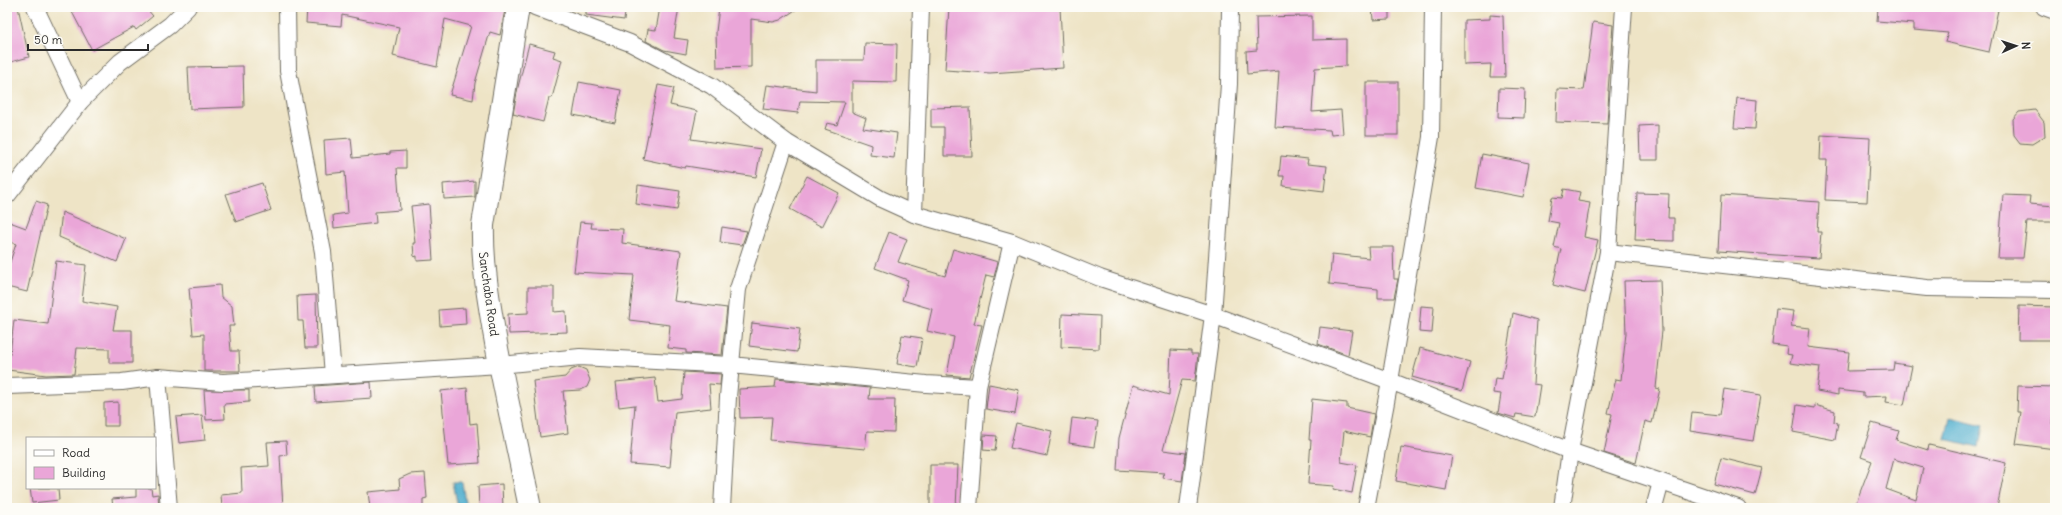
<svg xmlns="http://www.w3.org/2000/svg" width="2062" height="515" font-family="Delius,sans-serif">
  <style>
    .water { fill: #50aece; stroke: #3e6c7c }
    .building { fill: #eaa6d8; fill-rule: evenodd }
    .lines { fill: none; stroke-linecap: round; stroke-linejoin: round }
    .street-casing { stroke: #6f6c61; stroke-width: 18 }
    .secondary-casing { stroke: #6f6c61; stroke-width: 24 }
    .street { stroke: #fff; stroke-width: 16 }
    .secondary { stroke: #fff; stroke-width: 22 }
    .labels { text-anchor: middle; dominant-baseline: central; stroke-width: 4; stroke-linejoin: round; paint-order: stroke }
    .street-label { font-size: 12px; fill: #2b2b2b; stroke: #fdfcf7 }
  </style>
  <rect width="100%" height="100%" fill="#fdfcf7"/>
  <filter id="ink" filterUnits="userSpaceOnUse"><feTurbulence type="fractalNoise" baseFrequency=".025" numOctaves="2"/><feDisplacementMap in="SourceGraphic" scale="8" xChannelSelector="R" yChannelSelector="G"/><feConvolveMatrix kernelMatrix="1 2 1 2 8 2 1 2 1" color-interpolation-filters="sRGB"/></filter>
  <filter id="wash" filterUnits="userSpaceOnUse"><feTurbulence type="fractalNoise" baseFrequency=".012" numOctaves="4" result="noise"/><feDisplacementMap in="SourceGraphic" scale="16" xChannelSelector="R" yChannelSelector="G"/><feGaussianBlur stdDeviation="0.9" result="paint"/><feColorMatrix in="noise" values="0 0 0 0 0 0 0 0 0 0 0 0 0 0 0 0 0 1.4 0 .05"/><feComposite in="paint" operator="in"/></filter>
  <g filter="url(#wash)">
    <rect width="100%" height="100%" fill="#eee4c6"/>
    <!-- water -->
    <g class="water">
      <polygon points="1950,417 1983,425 1979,447 1945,439"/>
      <polygon points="453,482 462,482 466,508 458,508"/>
    </g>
    <g id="blocks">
      <!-- building -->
      <g class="building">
        <polygon points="7,7 18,7 29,57 7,63"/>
        <polygon points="82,7 145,7 153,16 136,30 134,27 92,50 72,12"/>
        <polygon points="307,7 496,7 505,10 500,35 490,32 475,83 473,100 450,95 471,26 445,19 437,67 393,56 399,27 342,15 341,26 306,23"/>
        <polygon points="586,7 626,7 624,20 586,15"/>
        <polygon points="660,7 679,7 674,38 688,40 686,54 664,50 646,41 648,29 656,30"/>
        <polygon points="719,7 800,7 780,20 773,22 751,19 751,67 717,68 716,32"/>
        <polygon points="949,7 1060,7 1063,68 990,73 945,70"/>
        <polygon points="1372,7 1389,7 1389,19 1373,20"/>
        <polygon points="1878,7 1983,7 1998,10 1989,52 1945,42 1948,33 1914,30 1914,24 1877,21"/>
        <polygon points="1490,15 1503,16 1505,77 1490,77 1491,64 1464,65 1464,20 1490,19"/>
        <polygon points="1312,16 1312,40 1346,39 1346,66 1315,68 1312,112 1341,110 1343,134 1331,135 1330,130 1275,127 1279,71 1247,74 1246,51 1257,50 1256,17"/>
        <polygon points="1593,22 1613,25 1608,91 1609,91 1607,124 1556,122 1557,89 1584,90"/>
        <polygon points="865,43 897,44 896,82 852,81 852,112 866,118 863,128 897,133 894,158 870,155 871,145 825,129 827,123 837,125 845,102 800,101 798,113 763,109 767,85 816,91 816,60 864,60"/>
        <polygon points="529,44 555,51 553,57 562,60 552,98 549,98 543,122 513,114 518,87"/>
        <polygon points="243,66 244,107 190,109 188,67"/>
        <polygon points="579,82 621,90 615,123 573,115"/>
        <rect x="1366" y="82" width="32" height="53"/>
        <polygon points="658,85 674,88 670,105 697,111 691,139 761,149 756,177 686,166 685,168 643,159"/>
        <polygon points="1499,88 1525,89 1524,118 1498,117"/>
        <polygon points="1737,98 1757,100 1755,129 1734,128"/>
        <polygon points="970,107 972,156 944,156 944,127 931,127 931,108"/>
        <polygon points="2035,110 2044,122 2045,136 2032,144 2020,143 2014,135 2013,119 2019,112"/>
        <polygon points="1658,125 1658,160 1640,160 1639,126"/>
        <polygon points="1821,135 1870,138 1867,202 1825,200 1827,160 1820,160"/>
        <polygon points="351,138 353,158 390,154 390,152 406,151 406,168 397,168 400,210 375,212 376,223 334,228 333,215 348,213 345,172 326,174 324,140"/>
        <polygon points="1482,154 1529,163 1523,197 1476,188"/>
        <polygon points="1281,156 1308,159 1307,164 1327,166 1324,191 1283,186 1284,176 1279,176"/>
        <polygon points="807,176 839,193 822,227 790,209"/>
        <polygon points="475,181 475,197 444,199 443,184"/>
        <polygon points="262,183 271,210 236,222 226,194"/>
        <polygon points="638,185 680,191 677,210 636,204"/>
        <polygon points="1564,189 1580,192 1578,201 1590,203 1584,237 1598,240 1585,293 1553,285 1561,249 1554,247 1559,223 1548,221 1552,197 1562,198"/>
        <polygon points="1637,193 1669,194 1668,218 1674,218 1674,241 1635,240"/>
        <polygon points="1721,195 1819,202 1817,232 1821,232 1819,258 1718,251"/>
        <polygon points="2003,195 2030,196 2029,204 2055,206 2055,222 2027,222 2023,258 1998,258"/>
        <polygon points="36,201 47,205 27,292 7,287 7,271 16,244 7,241 7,221 26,228"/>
        <polygon points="429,204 433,260 417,261 417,256 414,257 413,243 415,243 411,206"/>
        <polygon points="62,212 126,239 117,262 59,237"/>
        <polygon points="580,222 592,223 591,228 623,229 622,243 681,251 674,301 727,308 722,355 686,353 686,350 668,348 670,325 629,320 634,275 574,272"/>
        <polygon points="722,227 747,231 742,245 720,242"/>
        <polygon points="889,232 907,239 898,262 945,276 953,249 998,262 994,277 986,275 974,324 982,325 969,377 947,375 954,337 927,331 932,309 902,300 908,280 875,268"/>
        <polygon points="1368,247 1393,247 1394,279 1398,279 1394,298 1378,298 1378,289 1329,284 1332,254 1369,258"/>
        <polygon points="56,261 86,265 82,301 117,307 113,330 132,330 132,363 109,363 109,349 77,348 74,374 46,375 8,370 14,320 48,324"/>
        <polygon points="1660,280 1662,331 1656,388 1660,389 1652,423 1645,421 1636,463 1604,453 1612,414 1608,413 1616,379 1621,380 1626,333 1624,281"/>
        <polygon points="220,285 221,297 232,306 234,326 229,326 231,351 239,351 240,371 204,371 204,334 193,335 189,288"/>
        <polygon points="528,287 554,287 554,312 566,311 567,332 509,334 508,314 528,313"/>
        <polygon points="316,295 317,348 305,348 303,321 298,321 297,296"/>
        <polygon points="1421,306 1434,307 1432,333 1419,332"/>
        <polygon points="2019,306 2055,307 2055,340 2018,340"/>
        <polygon points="465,308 466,324 440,326 439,310"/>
        <polygon points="1776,309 1793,311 1791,326 1810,328 1808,347 1849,352 1847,371 1893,370 1894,363 1912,366 1904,405 1886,402 1887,396 1863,397 1863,393 1838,390 1838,395 1817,391 1820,367 1790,363 1792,355 1786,354 1787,346 1772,344"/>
        <polygon points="1513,313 1537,320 1533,384 1540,385 1535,417 1516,414 1515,418 1498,413 1501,394 1493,393 1495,378 1502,379"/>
        <polygon points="1062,314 1100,316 1099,349 1061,347"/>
        <polygon points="752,323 800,329 797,352 749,346"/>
        <polygon points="1320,327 1352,331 1348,355 1318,344"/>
        <polygon points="902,335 922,338 917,367 897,364"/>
        <polygon points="1420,348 1470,362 1462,391 1412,377"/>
        <polygon points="1171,350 1191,351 1191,354 1198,354 1195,381 1182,380 1163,450 1186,453 1182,481 1163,478 1164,473 1117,470 1119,438 1133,385 1169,395"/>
        <polygon points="579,367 586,370 590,380 587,387 581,390 563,391 568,433 540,437 533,381 565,377 571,370"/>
        <polygon points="684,372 721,374 720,385 709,384 711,408 675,412 670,467 630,464 635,405 619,407 616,382 655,378 658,402 682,399"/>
        <polygon points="776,379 870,388 869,399 895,399 894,432 867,431 865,449 770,440 772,417 740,418 739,389 775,387"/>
        <polygon points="371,382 372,398 316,402 315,386"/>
        <polygon points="989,384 1019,390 1015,414 986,409"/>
        <polygon points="2018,386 2055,387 2053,424 2055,424 2055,449 2016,444 2021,412 2017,412"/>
        <polygon points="467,388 470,424 477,423 480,463 448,465 441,391"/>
        <polygon points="1724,389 1761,395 1753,441 1690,431 1692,412 1720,415"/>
        <polygon points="204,390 249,390 249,402 224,404 225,419 206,420"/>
        <polygon points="1312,399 1347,403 1347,408 1374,414 1370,437 1344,431 1341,462 1357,465 1352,493 1333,489 1334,486 1308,484 1311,440 1309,440"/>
        <polygon points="118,402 118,426 104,426 104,403"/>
        <polygon points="1797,405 1815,408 1815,405 1835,411 1834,422 1838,423 1835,440 1793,432"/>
        <polygon points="202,415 205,440 179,443 176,417"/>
        <polygon points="1072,418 1098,421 1094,447 1069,443"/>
        <polygon points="1016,423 1052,431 1047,456 1010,448"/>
        <path d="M 1872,423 L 1899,431 L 1896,440 L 1928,450 L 1929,445 L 2006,463 L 1997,508 L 1854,508 L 1872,461 L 1861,457 ZM 1894,459 L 1923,468 L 1916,500 L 1886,489 Z"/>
        <polygon points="984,435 997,436 995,451 983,450"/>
        <polygon points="286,441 287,455 280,456 283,508 222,508 221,495 242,493 241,468 269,466 267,442"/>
        <polygon points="1401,447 1452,456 1446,490 1396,481"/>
        <polygon points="1721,458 1762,468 1755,495 1714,484"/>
        <polygon points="930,465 958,465 956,508 930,508"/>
        <polygon points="425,473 427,498 423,499 423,508 370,508 368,492 400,489 399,479 410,474"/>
        <polygon points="502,484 503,508 479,508 478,486"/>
        <polygon points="30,488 58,488 59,500 32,503"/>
        <polygon points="136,488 151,488 152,495 158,494 159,508 113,508 112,499 136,497"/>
      </g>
    </g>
  </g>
  <g filter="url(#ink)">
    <use href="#blocks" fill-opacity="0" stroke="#6f6c61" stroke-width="1"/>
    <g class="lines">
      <defs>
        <g id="street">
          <polyline points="35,7 80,102"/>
          <polyline points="287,7 288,71 323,252 333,375"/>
          <polyline points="535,7 630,43 712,86 786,142 881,199 914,214 1012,242 1100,278 1213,315 1390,381 1570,451 1738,508"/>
          <polyline points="2044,7 2055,11"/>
          <polyline points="7,196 80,102 120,62 170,25 188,7"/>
          <polyline points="914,214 921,7"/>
          <polyline points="1608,252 1927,288 2055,290"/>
          <polyline points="158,377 169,508"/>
          <polyline points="7,386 122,382 158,377 223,382 500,365 580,357 731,365 926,384 978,387"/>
          <polyline points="722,508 728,397 738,289 786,142"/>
          <polyline points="969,508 978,387 1012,242"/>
          <polyline points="1188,508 1213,315 1229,84 1230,7"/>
          <polyline points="1366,508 1390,381 1431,137 1433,7"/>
          <polyline points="1562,508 1570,451 1608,252 1624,7"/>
          <polyline points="1654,508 1661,482"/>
        </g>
        <path id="secondary" d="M 518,7 L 483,225 C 482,265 489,303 496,343 C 506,398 519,453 530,508"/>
      </defs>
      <!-- street casing -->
      <use href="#street" class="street-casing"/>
      <!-- secondary casing -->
      <use href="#secondary" class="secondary-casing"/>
      <!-- street -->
      <use href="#street" class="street"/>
      <!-- secondary -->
      <use href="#secondary" class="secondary"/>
    </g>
  </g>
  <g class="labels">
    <!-- street labels -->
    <g class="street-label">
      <text transform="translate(489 294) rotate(82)">Sanchaba Road</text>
    </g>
  </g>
  <!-- margin -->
  <rect width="2062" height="515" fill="none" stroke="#fdfcf7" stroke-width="24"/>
  <!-- legend -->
  <rect x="26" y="437" width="130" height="52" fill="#fdfcf7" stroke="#a9a8a5"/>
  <rect x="34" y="450" width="20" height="6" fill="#ffffff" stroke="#a9a8a5"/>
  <text x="62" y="457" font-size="12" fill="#2b2b2b">Road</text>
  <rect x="34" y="467" width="20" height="12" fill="#eaa6d8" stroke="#a9a8a5"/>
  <text x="62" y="477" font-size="12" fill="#2b2b2b">Building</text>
  <!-- north arrow -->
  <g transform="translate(2016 46) rotate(87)" stroke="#fdfcf7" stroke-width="3" paint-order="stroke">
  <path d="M0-3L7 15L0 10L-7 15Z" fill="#2b2b2b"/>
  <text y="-6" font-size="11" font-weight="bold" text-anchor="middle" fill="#2b2b2b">N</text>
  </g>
  <!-- scale -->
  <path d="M28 44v6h120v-6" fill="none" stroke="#2b2b2b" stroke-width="2"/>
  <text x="34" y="44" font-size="12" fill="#2b2b2b" stroke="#fdfcf7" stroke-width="3" paint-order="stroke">50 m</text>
</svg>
